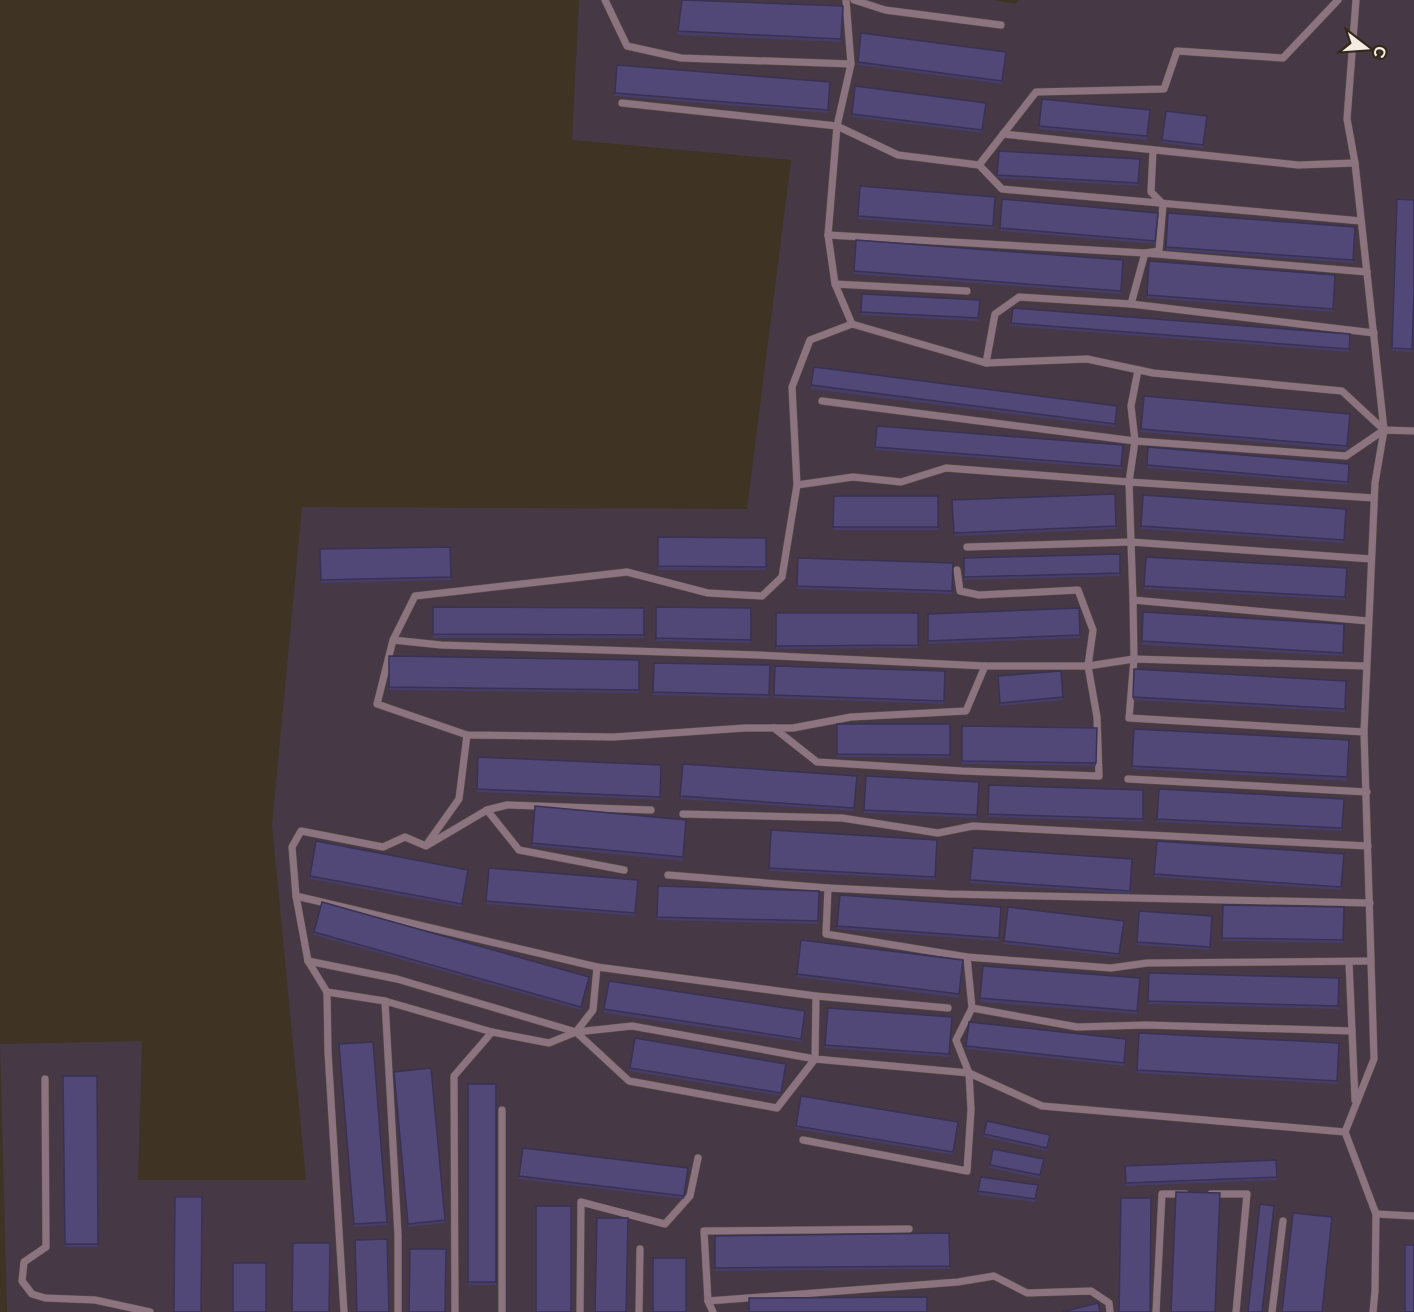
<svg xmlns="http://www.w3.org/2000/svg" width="1414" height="1312" font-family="'DM Sans',sans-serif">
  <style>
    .industrial { fill: #473845 }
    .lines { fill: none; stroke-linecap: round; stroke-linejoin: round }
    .service-casing { stroke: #5c5142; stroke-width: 8 }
    .service { stroke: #8b737f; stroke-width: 7 }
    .wall { fill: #463e67 }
    .shaded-wall { fill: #393254 }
    .building { fill: #514878; stroke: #393254; stroke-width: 1.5 }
  </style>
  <rect width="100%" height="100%" fill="#3f3323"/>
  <!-- industrial -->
  <polygon class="industrial" points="579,0 993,0 1016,4 1018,0 1414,0 1414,1312 7,1312 0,1044 142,1041 138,1180 306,1180 272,825 302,507 747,509 791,160 572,140"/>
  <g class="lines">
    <defs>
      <g id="service">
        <polyline points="605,0 627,46 681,58 851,64"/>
        <polyline points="846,0 851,64 837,126 828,235 835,284 852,324"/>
        <polyline points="854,0 885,10 1001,25"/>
        <polyline points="1356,0 1347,119 1355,163 1384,430"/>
        <polyline points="622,103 837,126 898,155 979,165 1002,189 1361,221"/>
        <polyline points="1003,134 1298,165 1355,163"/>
        <polyline points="979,165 1036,92 1164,89 1177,51 1283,58 1338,0"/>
        <polyline points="828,235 1145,253 1367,272"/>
        <polyline points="835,284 967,291"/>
        <polyline points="1131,304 1145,253 1159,251 1163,204 1151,192 1153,150"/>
        <polyline points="986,363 995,314 1019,297 1131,304 1374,333"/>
        <polyline points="822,401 1135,441 1346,456 1384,430 1414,431"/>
        <polyline points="797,485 853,477 901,482 946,468 1129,482 1135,441 1131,406 1138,370"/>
        <polyline points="967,547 1131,542 1129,482 1374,498"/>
        <polyline points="1133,600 1131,542 1371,559"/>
        <polyline points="393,640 377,704 467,735 614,737 745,728 793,728 851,717 966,711 985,666 1088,666 1134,659 1366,666"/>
        <polyline points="985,666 758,655 441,645 393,640 415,596 627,572 708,593 762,596 782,577 797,485 792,387 810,340 852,324 986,363 1087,359 1153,373 1342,391 1384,430 1375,483 1364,732"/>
        <polyline points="774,728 817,762 962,771 1099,776 1097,717 1088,666 1093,630 1078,590 979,595 960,591 957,570"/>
        <polyline points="1128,779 1367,792"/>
        <polyline points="487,810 507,805 651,810"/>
        <polyline points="683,814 842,818 938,833 973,826 1368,846"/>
        <polyline points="427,844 459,799 467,735"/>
        <polyline points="668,875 828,888 826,934 967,957 1111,968 1147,963 1371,961"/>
        <polyline points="828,888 949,894 1370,903"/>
        <polyline points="296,896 597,967 816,996 948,1008"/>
        <polyline points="967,957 972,1008 1077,1027 1146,1025 1352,1031"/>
        <polyline points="308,961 397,979 576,1032 593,1010 597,967"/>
        <polyline points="1349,962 1355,1100"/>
        <polyline points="327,992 385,1001 492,1032 454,1076 455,1312"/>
        <polyline points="816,996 815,1059 969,1073 1042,1106 1345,1132 1376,1214"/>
        <polyline points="385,1001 398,1235 398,1312"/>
        <polyline points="492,1032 549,1043 576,1032 629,1081 777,1108 815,1059 632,1026 576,1032"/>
        <polyline points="45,1079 46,1247 24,1262 22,1281 32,1294 45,1298 95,1300 150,1312"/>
        <polyline points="502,1110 502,1312"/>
        <polyline points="1345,1132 1374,1059 1364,732 1129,718 1134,659 1133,600 1368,621"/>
        <polyline points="803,1140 967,1171 971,1110 969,1073 956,1040 972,1008"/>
        <polyline points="1211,1194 1247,1194 1236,1312"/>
        <polyline points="708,1301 704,1231 909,1229"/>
        <polyline points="344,1312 328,1052 327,992 308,961 296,896 292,847 301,831 383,847 405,837 426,846 487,810 519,850 624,870"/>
        <polyline points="580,1312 581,1202 665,1224 690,1196 698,1158"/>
        <polyline points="639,1312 640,1249"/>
        <polyline points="713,1312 708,1301 958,1282 994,1276 1027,1293 1091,1291 1109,1303 1110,1312"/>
        <polyline points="1156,1312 1162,1194 1185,1194"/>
        <polyline points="1272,1312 1283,1221"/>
        <polyline points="1373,1312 1375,1291 1376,1214 1414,1216"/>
      </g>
    </defs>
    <!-- service casing -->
    <use href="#service" class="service-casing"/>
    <!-- service -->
    <use href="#service" class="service"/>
  </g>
  <!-- wall -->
  <g class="wall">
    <polygon points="843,6 841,42 678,35 678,31"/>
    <polygon points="1006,55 1002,84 858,65 858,62"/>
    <polygon points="617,65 830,82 828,113 615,96"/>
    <polygon points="986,106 982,133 852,117 852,114"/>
    <polygon points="1150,110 1147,140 1039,129 1039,126"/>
    <polygon points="1207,116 1203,148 1162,143 1162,140"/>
    <polygon points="999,151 1140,159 1138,186 997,178"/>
    <polygon points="860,186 995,197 993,229 858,219"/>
    <polygon points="1002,199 1158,213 1155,244 1000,231"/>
    <polygon points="1397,199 1414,295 1412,352 1392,351"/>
    <polygon points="1168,213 1355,227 1353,263 1166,250"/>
    <polygon points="856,240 1123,260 1121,294 854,274"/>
    <polygon points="1149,261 1335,275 1333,312 1147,298"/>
    <polygon points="862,294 980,300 978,321 861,315"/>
    <polygon points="1013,308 1350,337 1349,352 1011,326"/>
    <polygon points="811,385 1117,409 1115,427 811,389"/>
    <polygon points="1144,396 1350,414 1347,450 1141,432"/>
    <polygon points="877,426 1123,445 1121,469 875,450"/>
    <polygon points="1148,447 1349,464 1348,485 1147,468"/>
    <polygon points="1115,494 1116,529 954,536 952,500"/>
    <polygon points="1143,495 1346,509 1344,543 1141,529"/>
    <polygon points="834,496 938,496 938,530 833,530"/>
    <polygon points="658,537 766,538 766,570 658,570"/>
    <polygon points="450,547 451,580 321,583 320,549"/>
    <polygon points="1120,554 1120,576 964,580 964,558"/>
    <polygon points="1146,557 1347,568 1345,600 1144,589"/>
    <polygon points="798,558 953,563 952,594 797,589"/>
    <polygon points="433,607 644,608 644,638 433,638"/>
    <polygon points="656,607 751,608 751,643 656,641"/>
    <polygon points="1079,608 1080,638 928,644 928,614"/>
    <polygon points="1143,612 1344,624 1343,656 1142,645"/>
    <polygon points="776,613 918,613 918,648 776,649"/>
    <polygon points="389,656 639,660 639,693 389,690"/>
    <polygon points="654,663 770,665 769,698 653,695"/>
    <polygon points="775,666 945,671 944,704 774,698"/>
    <polygon points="1061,671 1063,700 1000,706 998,676"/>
    <polygon points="1346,681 1345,712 1133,700 1133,697"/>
    <polygon points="837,724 950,724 950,758 837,757"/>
    <polygon points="962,726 1097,728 1096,766 962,764"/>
    <polygon points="1134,729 1349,740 1347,781 1132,769"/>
    <polygon points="478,757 661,765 660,800 477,792"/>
    <polygon points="683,764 857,776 854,811 680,799"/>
    <polygon points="866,776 979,782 977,818 864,813"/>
    <polygon points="989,785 1143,790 1143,822 988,817"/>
    <polygon points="1159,789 1344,799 1342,831 1157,822"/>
    <polygon points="535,806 686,820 683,861 532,846"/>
    <polygon points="771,830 937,840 935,880 769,871"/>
    <polygon points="1157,841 1344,854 1341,890 1154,877"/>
    <polygon points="973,848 1132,859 1130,894 970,883"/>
    <polygon points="489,868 638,880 635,916 486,904"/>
    <polygon points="468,873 462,907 310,879 310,876"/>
    <polygon points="658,886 819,891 818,924 657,920"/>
    <polygon points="840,895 1001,907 999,941 837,929"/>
    <polygon points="1223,905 1344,907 1343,943 1222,941"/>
    <polygon points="1139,911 1212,916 1210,950 1137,945"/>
    <polygon points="1124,924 1119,957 1004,944 1004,941"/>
    <polygon points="314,932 589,980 581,1010 314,935"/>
    <polygon points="963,960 959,998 797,977 797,974"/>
    <polygon points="983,966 1140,978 1137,1014 980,1002"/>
    <polygon points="1149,973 1339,978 1338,1009 1148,1004"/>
    <polygon points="828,1008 952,1017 949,1057 825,1048"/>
    <polygon points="604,1009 805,1014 801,1042 604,1013"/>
    <polygon points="969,1022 1126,1039 1124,1066 966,1049"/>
    <polygon points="1139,1033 1339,1043 1337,1084 1137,1073"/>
    <polygon points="373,1042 387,1225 354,1227 339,1044"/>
    <polygon points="786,1067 781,1096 630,1071 630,1068"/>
    <polygon points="431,1068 445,1223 408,1227 394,1072"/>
    <polygon points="63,1076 97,1076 98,1247 65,1247"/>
    <rect x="468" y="1084" width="28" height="201"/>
    <polygon points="958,1125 953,1155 796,1129 796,1126"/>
    <polygon points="984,1134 1050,1138 1047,1151 984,1137"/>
    <polygon points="1276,1160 1277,1180 1126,1186 1125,1166"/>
    <polygon points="1044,1162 1040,1179 990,1168 990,1165"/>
    <polygon points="688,1168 684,1199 519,1179 519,1176"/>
    <polygon points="1038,1188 1035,1202 978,1195 978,1191"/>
    <polygon points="949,1233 950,1269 715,1271 715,1236"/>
  </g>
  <!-- shaded-wall -->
  <polygon class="shaded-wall" points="589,977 589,980 581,1010 581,1007"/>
  <!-- building -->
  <g class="building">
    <polygon points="682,0 843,6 841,39 678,31"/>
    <polygon points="861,33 1006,52 1002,81 858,62"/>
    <polygon points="617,65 830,82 828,110 615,93"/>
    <polygon points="855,86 986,103 982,130 852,114"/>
    <polygon points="1042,99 1150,110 1147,136 1039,126"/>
    <polygon points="1166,111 1207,116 1203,145 1162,140"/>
    <polygon points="999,151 1140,159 1138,183 997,175"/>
    <polygon points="860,186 995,197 993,226 858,216"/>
    <polygon points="1002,199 1158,213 1155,241 1000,228"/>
    <polygon points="1397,199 1414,200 1414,292 1412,349 1392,348"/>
    <polygon points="1168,213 1355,227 1353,260 1166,247"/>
    <polygon points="856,240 1123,260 1121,291 854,271"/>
    <polygon points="1149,261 1335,275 1333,309 1147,295"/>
    <polygon points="862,294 980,300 978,318 861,312"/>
    <polygon points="1013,308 1350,334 1349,349 1011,323"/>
    <polygon points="814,367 1117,406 1115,424 811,385"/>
    <polygon points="1144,396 1350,414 1347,446 1141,429"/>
    <polygon points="877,426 1123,445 1121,466 875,447"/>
    <polygon points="1148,447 1349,464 1348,482 1147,465"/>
    <polygon points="1115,494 1116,526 954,533 952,500"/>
    <polygon points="1143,495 1346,509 1344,540 1141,526"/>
    <polygon points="834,496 938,496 938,527 833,527"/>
    <polygon points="658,537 766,538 766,567 658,566"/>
    <polygon points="450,547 451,577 321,580 320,549"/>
    <polygon points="1120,554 1120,573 964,577 964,558"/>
    <polygon points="1146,557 1347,568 1345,597 1144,586"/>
    <polygon points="798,558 953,563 952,591 797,586"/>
    <polygon points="433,607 644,608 644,635 433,634"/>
    <polygon points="656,607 751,608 751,640 656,638"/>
    <polygon points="1079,608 1080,635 928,641 928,614"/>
    <polygon points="1143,612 1344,624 1343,653 1142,641"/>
    <polygon points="776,613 918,613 918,645 776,646"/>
    <polygon points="389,656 639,660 639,690 389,687"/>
    <polygon points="654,663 770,665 769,695 653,692"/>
    <polygon points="775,666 945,671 944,701 774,695"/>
    <polygon points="1134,669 1346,681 1345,709 1133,697"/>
    <polygon points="1061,671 1063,697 1000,703 998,676"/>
    <polygon points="837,724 950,724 950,755 837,754"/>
    <polygon points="962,726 1097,728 1096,763 962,761"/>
    <polygon points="1134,729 1349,740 1347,777 1132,766"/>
    <polygon points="478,757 661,765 660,797 477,789"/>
    <polygon points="683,764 857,776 854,808 680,796"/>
    <polygon points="866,776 979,782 977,815 864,810"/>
    <polygon points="989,785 1143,790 1143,819 988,814"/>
    <polygon points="1159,789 1344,799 1342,828 1157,819"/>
    <polygon points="535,806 686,820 683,857 532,843"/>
    <polygon points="771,830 937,840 935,877 769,868"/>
    <polygon points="316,841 468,870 462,904 310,876"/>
    <polygon points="1157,841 1344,854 1341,887 1154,874"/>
    <polygon points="973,848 1132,859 1130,891 970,880"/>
    <polygon points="489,868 638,880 635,913 486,901"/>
    <polygon points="658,886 819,891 818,921 657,917"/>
    <polygon points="840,895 1001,907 999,938 837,926"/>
    <polygon points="322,902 589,977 581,1007 314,932"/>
    <polygon points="1223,905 1344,907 1343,940 1222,938"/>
    <polygon points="1008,907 1124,921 1119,954 1004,941"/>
    <polygon points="1139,911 1212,916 1210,947 1137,942"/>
    <polygon points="801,940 963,960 959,994 797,974"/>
    <polygon points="983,966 1140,978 1137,1011 980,998"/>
    <polygon points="1149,973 1339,978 1338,1006 1148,1001"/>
    <polygon points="609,981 805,1011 801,1039 604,1009"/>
    <polygon points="828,1008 952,1017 949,1054 825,1045"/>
    <polygon points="969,1022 1126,1039 1124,1063 966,1046"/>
    <polygon points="1139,1033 1339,1043 1337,1081 1137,1070"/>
    <polygon points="635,1038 786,1064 781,1093 630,1068"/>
    <polygon points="373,1042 387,1222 354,1224 339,1044"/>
    <polygon points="431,1068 445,1220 408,1224 394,1072"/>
    <polygon points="63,1076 97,1076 98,1244 65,1244"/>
    <rect x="468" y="1084" width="28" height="198"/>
    <polygon points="801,1096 958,1122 953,1152 796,1126"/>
    <polygon points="987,1121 1050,1135 1047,1148 984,1134"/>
    <polygon points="523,1148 688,1168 684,1196 519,1176"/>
    <polygon points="993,1149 1044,1159 1040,1175 990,1165"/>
    <polygon points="1276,1160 1277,1177 1126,1183 1125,1166"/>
    <polygon points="981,1177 1038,1185 1035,1199 978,1191"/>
    <polygon points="1176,1192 1220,1193 1215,1312 1171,1312"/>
    <polygon points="175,1197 202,1197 201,1312 174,1312"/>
    <polygon points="1121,1198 1151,1198 1150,1312 1119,1312"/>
    <polygon points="1260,1204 1274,1206 1262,1312 1248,1312"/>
    <rect x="536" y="1206" width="35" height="106"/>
    <polygon points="1293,1213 1332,1217 1322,1312 1282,1312"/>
    <polygon points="597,1218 628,1218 626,1312 595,1312"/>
    <polygon points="949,1233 950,1266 715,1268 715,1236"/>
    <polygon points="387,1239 389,1312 357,1312 355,1240"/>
    <polygon points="293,1243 330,1243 329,1312 292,1312"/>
    <rect x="1405" y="1245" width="9" height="67"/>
    <polygon points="410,1249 446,1249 445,1312 409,1312"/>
    <rect x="653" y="1258" width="33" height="54"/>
    <rect x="233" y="1263" width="33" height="49"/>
    <polygon points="927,1297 927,1312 749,1312 749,1298"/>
    <polygon points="1098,1303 1100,1312 1062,1312"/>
  </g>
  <!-- north arrow -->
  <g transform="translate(1366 48) rotate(107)" stroke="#35291a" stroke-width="4.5" paint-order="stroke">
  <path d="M0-4.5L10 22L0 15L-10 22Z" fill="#f5ede4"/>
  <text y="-9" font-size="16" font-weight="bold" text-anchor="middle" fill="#f5ede4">С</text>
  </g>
</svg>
